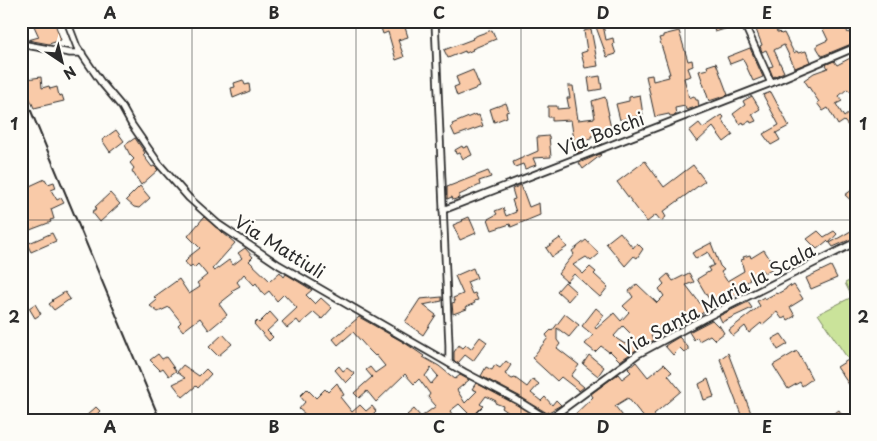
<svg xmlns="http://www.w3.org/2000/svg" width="877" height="441" font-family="'Playpen Sans',sans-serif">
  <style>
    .green { fill: #cae39a; stroke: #7a8762 }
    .building { fill: #f9caa8; stroke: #2b2b2b; fill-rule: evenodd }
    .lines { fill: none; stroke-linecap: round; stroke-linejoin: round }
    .minor-casing { stroke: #2b2b2b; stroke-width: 9 }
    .minor { stroke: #fdfcf7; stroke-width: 5.5 }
    .rail { stroke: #2b2b2b; stroke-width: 2 }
    .grid { fill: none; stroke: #2b2b2b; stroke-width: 1; stroke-opacity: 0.55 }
    .labels { text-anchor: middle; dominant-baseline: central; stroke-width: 4.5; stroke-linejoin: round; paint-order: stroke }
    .street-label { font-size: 18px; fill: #2b2b2b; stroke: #fdfcf7 }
    .neatline { fill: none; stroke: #2b2b2b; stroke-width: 2 }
    .grid-label { font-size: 16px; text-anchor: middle; font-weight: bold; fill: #2b2b2b }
  </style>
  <rect width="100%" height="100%" fill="#fdfcf7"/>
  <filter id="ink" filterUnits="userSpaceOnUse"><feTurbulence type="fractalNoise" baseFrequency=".02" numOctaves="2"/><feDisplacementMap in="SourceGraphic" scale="10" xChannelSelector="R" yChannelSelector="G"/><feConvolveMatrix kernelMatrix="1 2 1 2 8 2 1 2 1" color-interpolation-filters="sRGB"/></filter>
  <g filter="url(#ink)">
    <!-- green -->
    <polygon class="green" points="856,278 856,371 818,314 852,297 845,283"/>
    <!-- building -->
    <g class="building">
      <polygon points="44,21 54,21 61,40 49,44 28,40 39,37 34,26"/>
      <polygon points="385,21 403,21 408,37 398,40 404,57 396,60 388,32 383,34 381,28 386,27"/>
      <polygon points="711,21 726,21 728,28 715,32"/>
      <polygon points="748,21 773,21 777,32 779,32 781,34 784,33 794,53 797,51 798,53 806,51 810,62 795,68 784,45 774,50 784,72 773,77 769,67 773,66 766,50 762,52 760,46 762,45 755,27 751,28"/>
      <polygon points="819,21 837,21 838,25 843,23 848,33 855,30 856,33 856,42 822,56 817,48 817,45 828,40"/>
      <polygon points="603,25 606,40 613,38 614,44 613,45 616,54 607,57 596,27"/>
      <polygon points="591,29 598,66 585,68 581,53 587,51 584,31"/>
      <polygon points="492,30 496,39 472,49 473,50 466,53 465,51 448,58 444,50 473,39 472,38 478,35"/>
      <polygon points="679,31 688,61 692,60 693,66 688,68 691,76 684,78 689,98 694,96 696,100 698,100 699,106 686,110 685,106 675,108 676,115 670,116 669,114 655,117 646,76 652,75 653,81 669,77 668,74 670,74 659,38 663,37 663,35"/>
      <polygon points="750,48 763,77 753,81 743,59 730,64 727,57"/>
      <polygon points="856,52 856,87 851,92 847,89 839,96 842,101 836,104 844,117 849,113 852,118 856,116 856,135 844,121 838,125 828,108 823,111 817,103 819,102 804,80 814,73 828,68 826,65 827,64 834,61 837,65 854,56 853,53"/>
      <polygon points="716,63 728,95 709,101 699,71 708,69 707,66"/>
      <polygon points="473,70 480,87 457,96 454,87 459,85 456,77"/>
      <polygon points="600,76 602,89 590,91 588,78"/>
      <polygon points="41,77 42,88 49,86 50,89 57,87 59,96 62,95 64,101 34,108 27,92 29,91 27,79"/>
      <polygon points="243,80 245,85 249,84 250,91 233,98 231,88 235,87 234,83"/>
      <polygon points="568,86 573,86 578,120 595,118 592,101 605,97 609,115 608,115 612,132 591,136 591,139 581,141 583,151 577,153 576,153 571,120 552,121 552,117 548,117 548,106 557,106 557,109 569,108 567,98 570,98"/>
      <polygon points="771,92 789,126 776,133 780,140 771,145 763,134 779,125 763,95"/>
      <polygon points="640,95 643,115 620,120 616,104 629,101 629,97"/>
      <polygon points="752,96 760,109 752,114 756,121 751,123 750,121 744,124 743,122 740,124 733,114 745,105 743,101"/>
      <polygon points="506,103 509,111 506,112 507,117 494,122 490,109"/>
      <polygon points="476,114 477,116 479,115 483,126 455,136 451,127 453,126 452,124"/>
      <polygon points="722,115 724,117 722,120 733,135 724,142 713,127 697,142 689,131 699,123 703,128"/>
      <polygon points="116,130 124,141 110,152 102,140"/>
      <polygon points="549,136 551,157 533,158 536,165 525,169 523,164 515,167 513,162 538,151 537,137"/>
      <polygon points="135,138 145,153 143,155 152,167 154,166 158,170 141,185 132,171 134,168 130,163 134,159 130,155 125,145"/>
      <polygon points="462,146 463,148 468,146 472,155 463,159 460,153 456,154 455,150"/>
      <polygon points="600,154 601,155 583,169 579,163"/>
      <polygon points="645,161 664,187 693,165 705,181 663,212 666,217 661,221 656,215 647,222 617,182"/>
      <polygon points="488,171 491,177 479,181 480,185 459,195 459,198 453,200 452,197 447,199 447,187"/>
      <polygon points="45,179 48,184 54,182 56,188 51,190 57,200 61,198 64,203 51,209 54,219 50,220 51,222 30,230 24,216 21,217 21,190"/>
      <polygon points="521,185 529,207 539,203 540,215 511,227 510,224 492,230 488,219 497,214 495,211 503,208 506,216 516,212 512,200 515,199 512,189"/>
      <polygon points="140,186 150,198 139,208 134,207 126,200"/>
      <polygon points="856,187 856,205 845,195"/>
      <polygon points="110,193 120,204 100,222 92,212 97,208 95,207"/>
      <polygon points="204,217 235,243 212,269 214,271 229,260 233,265 242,258 238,253 245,248 253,257 249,261 270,281 280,272 284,277 286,274 312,290 306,295 315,304 321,298 332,308 322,319 314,312 300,324 297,320 287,328 282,322 297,308 284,294 277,301 269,291 264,295 256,283 254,285 244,274 237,282 240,286 231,291 233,293 219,304 227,315 209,330 200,318 183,331 178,325 181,322 169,307 158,312 150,306 157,300 154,297 179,279 189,294 200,287 197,283 207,275 198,264 194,268 192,265 190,268 185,262 188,259 187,258 200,248 188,236"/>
      <polygon points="469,217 476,233 460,240 453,225 463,221 462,220"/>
      <polygon points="856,228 856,237 833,247 830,243"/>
      <polygon points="818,231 824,237 834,231 837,234 829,243 827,241 817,249 807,239"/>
      <polygon points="620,232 633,248 637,243 643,249 637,258 634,256 625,266 606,243"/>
      <polygon points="52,233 56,241 31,252 27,244"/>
      <polygon points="560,238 567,247 552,257 546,248"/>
      <polygon points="586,240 599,254 591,261 586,257 573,265 583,274 590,267 596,272 594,274 608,287 600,297 574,274 567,282 558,274 574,254 572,251"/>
      <polygon points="711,243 720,266 724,270 721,272 727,281 744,271 741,260 744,259 743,257 750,255 751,258 764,250 775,267 764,273 762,270 749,278 750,280 738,287 742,291 733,296 732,295 713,306 697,279 710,271 708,268 714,265 708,252 696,259 692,253"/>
      <polygon points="831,266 837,278 811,289 806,278"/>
      <polygon points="473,268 477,278 467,282 472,294 475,293 478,300 474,301 475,303 466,307 467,309 453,314 452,303 455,302 453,298 463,294 455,276"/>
      <path d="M 689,273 L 694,282 L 686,285 L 706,311 L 667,333 L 662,328 L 651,336 L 654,340 L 636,350 L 620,361 L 610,351 L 609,352 L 601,346 L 595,352 L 585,344 L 593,335 L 582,326 L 596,308 L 604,315 L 595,327 L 596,329 L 614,313 L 621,321 L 629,312 L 623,306 L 633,297 L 629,291 L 637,284 L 657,303 L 664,296 L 659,289 L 664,284 L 661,280 L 668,274 L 673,281 ZM 623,326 L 634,337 L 625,344 L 617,339 L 614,336 Z"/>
      <polygon points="565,282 576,292 568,301 557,291"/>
      <polygon points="790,285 791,287 794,285 803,299 790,307 795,316 788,320 786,317 782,319 777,312 762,325 761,323 749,333 745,326 733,336 729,330 760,306 757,301 764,297 765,299 776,293 777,294 786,289 786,288"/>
      <polygon points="65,292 70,299 54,310 49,304 53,301 52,300"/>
      <polygon points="442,297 442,301 423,305 436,315 423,335 405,322 420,299"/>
      <polygon points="748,302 752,308 722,322 719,316"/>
      <polygon points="35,304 41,314 35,318 29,308"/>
      <polygon points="270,312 278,321 267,331 273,337 269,341 254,324 257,321 259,323"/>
      <polygon points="565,314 579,325 569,337 557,328 557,340 560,344 557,348 579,365 571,376 584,387 579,391 561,377 557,381 532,358 548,338 546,335 551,330 552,331"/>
      <path d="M 359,317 L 405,343 L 424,356 L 423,357 L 439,366 L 455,379 L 460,375 L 469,380 L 457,390 L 465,403 L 477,391 L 472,389 L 476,383 L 515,404 L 536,417 L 533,420 L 520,420 L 508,414 L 509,413 L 502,408 L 503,406 L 495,403 L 496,401 L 486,396 L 480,404 L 483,406 L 469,420 L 461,420 L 468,413 L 459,404 L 450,411 L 456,420 L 412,420 L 407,415 L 414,409 L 421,417 L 436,406 L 428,397 L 430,394 L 419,379 L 414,384 L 405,374 L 376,402 L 367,391 L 359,398 L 354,393 L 372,377 L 366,370 L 370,367 L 375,373 L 385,366 L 376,355 L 375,356 L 369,350 L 353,332 L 338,345 L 333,339 ZM 431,368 L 438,376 L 431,384 L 425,376 Z"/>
      <polygon points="712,320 718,326 719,325 724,333 715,340 710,335 699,341 697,337 694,340 689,332"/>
      <polygon points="223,334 232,344 218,356 209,347"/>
      <polygon points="781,334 788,344 778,350 772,339"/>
      <polygon points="480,337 487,342 473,361 465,355 458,363 454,361 454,352 459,345 463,348 466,345 471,349"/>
      <polygon points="679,337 688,347 688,350 684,352 680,348 673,355 665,346 669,343"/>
      <polygon points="797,351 812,379 802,386 800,382 788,389 773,365"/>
      <polygon points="728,353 751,413 748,414 749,418 744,420 743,420 720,359"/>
      <polygon points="158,354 162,359 166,357 176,371 169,376 163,368 160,370 150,360"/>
      <polygon points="589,355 604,367 598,376 583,364"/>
      <polygon points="848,360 856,372 856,381 850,386 837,367"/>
      <polygon points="506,361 511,365 505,374 512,379 515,378 527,387 533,379 539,384 531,393 541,401 545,397 552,405 556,400 561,405 547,413 519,396 481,376 486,367 492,370 495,365 500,368"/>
      <polygon points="636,362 648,377 664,364 672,372 668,375 681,391 654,414 656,420 646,420 628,398 615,406 626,420 594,420 591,416 587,420 569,420 593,397 591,394 618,374 622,379 631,372 628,369"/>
      <polygon points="183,365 199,376 206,369 211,374 198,388 196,386 183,397 173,384 185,378 177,372"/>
      <polygon points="339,366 343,371 347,368 355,374 346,383 335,370"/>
      <polygon points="708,379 714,397 704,400 699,384"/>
      <polygon points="337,383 344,395 340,397 352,412 360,405 366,411 372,406 376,411 367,420 340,420 335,414 329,420 312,420 299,409 305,402 300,396 307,389 316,398 325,389 328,392"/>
      <polygon points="96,407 100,411 91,420 86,416"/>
      <polygon points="839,410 845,420 825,420"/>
    </g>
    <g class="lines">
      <defs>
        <g id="minor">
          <polyline points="67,21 77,47 101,82 122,107 132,125 159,164 189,198 218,224 279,265 464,372 517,400 549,420"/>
          <polyline points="435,21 449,345 449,363"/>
          <polyline points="743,21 771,83"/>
          <polyline points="21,44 70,53 82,53"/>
          <polyline points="443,210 771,83 856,47"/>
          <polyline points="546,419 555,415 638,354 703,319 856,242"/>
        </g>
      </defs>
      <!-- minor casing -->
      <use href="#minor" class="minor-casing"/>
      <!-- minor -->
      <use href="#minor" class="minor"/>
      <!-- rail -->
      <polyline class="rail" points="21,87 160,420"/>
    </g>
  </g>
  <!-- grid -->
  <path class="grid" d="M 192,21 L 192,420M 356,21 L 356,420M 521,21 L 521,420M 685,21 L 685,420M 21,220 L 856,220"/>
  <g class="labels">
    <!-- street labels -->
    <g class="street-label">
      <text transform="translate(601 133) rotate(-21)">Via Boschi</text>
      <text transform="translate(280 246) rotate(32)">Via Mattiuli</text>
      <text transform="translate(717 299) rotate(-28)">Via Santa Maria la Scala</text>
    </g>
  </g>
  <!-- margin -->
  <rect width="877" height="441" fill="none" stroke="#fdfcf7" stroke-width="55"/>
  <!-- north arrow -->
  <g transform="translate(62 62) rotate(145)" stroke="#fdfcf7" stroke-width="4" paint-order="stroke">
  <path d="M0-4L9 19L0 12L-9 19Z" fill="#2b2b2b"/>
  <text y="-8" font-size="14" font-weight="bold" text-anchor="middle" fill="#2b2b2b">N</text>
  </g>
  <rect x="28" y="28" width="822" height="386" class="neatline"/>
  <g class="grid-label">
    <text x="110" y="19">A</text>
    <text x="274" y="19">B</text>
    <text x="439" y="19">C</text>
    <text x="603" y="19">D</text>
    <text x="767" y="19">E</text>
    <text x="14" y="130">1</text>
    <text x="863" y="130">1</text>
    <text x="14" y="323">2</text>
    <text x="863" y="323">2</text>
    <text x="110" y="433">A</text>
    <text x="274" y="433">B</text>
    <text x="439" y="433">C</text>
    <text x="603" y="433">D</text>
    <text x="767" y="433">E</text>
  </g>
</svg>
